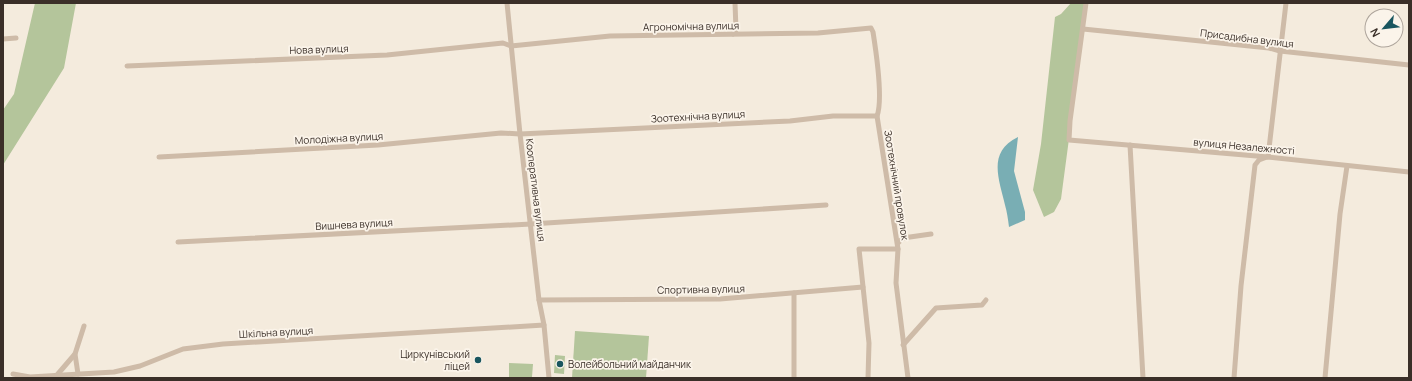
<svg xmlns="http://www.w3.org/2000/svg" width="1412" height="381" font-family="Manrope,sans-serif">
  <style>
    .green { fill: #b4c59b }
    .water { fill: #79aeb4 }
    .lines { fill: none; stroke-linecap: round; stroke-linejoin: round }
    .minor { stroke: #cebba8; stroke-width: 5 }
    .poi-dot { fill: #1a565f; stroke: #fbf4ea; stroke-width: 1.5 }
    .labels { text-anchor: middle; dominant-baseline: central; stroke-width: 3.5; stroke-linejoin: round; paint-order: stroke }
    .street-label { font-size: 10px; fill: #3a2f28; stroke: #fbf4ea }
    .poi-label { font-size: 10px; fill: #3a2f28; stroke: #fbf4ea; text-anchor: end }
  </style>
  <rect width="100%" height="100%" fill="#f4ebdd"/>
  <!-- green -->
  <g class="green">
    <polygon points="35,3 76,3 64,68 3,165 3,110 14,94"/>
    <polygon points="1071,3 1087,3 1061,199 1054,212 1044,217 1033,190 1041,144 1055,17 1061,14"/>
    <polygon points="575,331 649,336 646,378 572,378"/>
    <polygon points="555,355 565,356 564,374 554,373"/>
    <polygon points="509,363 533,364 532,377 509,377"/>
  </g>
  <!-- water -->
  <path class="water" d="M 1018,137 L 1014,171 L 1025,212 L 1025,220 L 1009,227 C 1008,219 1007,212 1005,205 C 999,179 987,152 1018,137 Z"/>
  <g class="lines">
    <!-- minor -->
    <g class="minor">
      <polyline points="507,3 520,134 539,300 544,325 549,378"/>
      <polyline points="1086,3 1070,121 1069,140 1268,157 1409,172"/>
      <polyline points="1083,29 1269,48 1280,51 1409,65"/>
      <polyline points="733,34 736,30 735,3"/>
      <polyline points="3,39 16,38"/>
      <path d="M 127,66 L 387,55 L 503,43 L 511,46 L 610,36 L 818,33 L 871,28 L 873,32 C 876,51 883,100 877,116 L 898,249 L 859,249 L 869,343 L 868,378"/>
      <polyline points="1130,145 1143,378"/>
      <polyline points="159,157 378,145 501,133 520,134 790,121 833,116 877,116"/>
      <polyline points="1268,157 1286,3"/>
      <polyline points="178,242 531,224 826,205"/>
      <polyline points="898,243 903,238 931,234"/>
      <polyline points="898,249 896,283 908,378"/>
      <polyline points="794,293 794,378"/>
      <polyline points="539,300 720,299 863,287"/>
      <polyline points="903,345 936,308 982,305 986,300"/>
      <polyline points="13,374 30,377 114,372 140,366 183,349 223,344 544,325"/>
      <polyline points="78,374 75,354 84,326"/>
      <polyline points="57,375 75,354"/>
      <polyline points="1234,378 1241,286 1255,165 1259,160 1267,157"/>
      <polyline points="1325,378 1340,214 1347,166"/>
    </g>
  </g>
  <!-- markers -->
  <g class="poi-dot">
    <circle cx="478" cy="360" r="4"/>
    <circle cx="560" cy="364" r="4"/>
  </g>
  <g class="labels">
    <!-- street labels -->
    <g class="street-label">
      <text transform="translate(691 26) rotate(-1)">Агрономічна вулиця</text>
      <text transform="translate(1247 38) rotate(7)">Присадибна вулиця</text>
      <text transform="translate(319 49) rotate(-2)">Нова вулиця</text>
      <text transform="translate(698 116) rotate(-3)">Зоотехнічна вулиця</text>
      <text transform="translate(339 138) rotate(-3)">Молодіжна вулиця</text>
      <text transform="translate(1244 146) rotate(5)">вулиця Незалежності</text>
      <text transform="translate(897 185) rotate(81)">Зоотехнічний провулок</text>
      <text transform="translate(536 190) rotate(83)">Кооперативна вулиця</text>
      <text transform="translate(354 224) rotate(-3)">Вишнева вулиця</text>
      <text transform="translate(701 289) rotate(-1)">Спортивна вулиця</text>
      <text transform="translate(276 332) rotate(-3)">Шкільна вулиця</text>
    </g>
    <!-- poi labels -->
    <g class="poi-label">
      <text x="470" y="354">Циркунівський<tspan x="470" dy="12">ліцей</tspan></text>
      <text x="568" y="364" text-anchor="start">Волейбольний майданчик</text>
    </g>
  </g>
  <!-- border -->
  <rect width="1412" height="381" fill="none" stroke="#3a2f28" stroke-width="8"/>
  <!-- north arrow -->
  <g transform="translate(1384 28) rotate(242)"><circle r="19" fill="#fbf4ea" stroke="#aea59c"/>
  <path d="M0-3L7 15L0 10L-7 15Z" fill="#1a565f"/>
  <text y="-6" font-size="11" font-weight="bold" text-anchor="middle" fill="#3a2f28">N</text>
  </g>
</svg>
